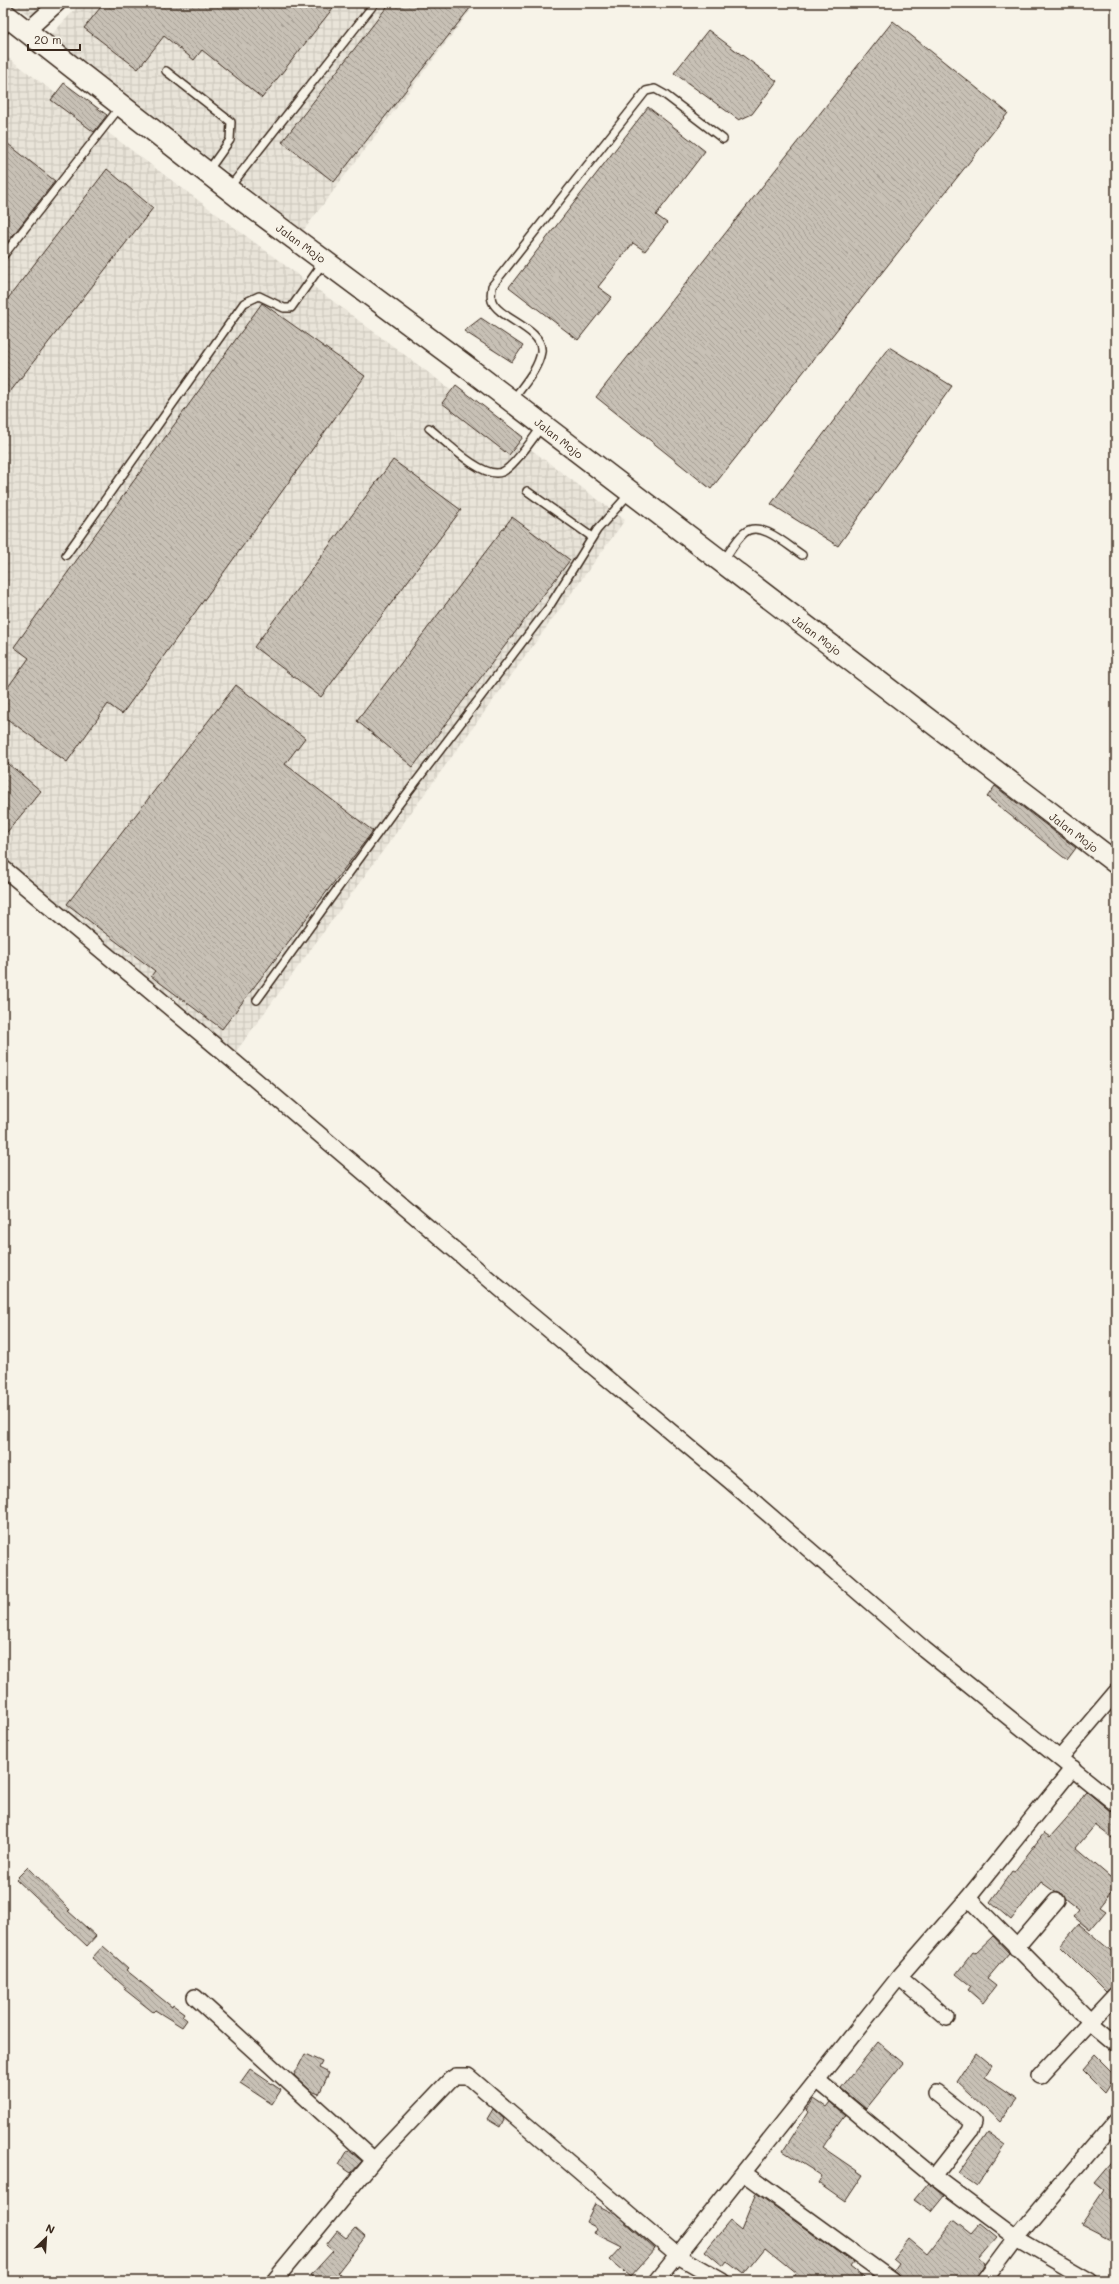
<svg xmlns="http://www.w3.org/2000/svg" width="1119" height="2284" font-family="Mali,sans-serif">
  <style>
    .industrial { fill: url(#industrial-grid) }
    .building { fill: url(#building-back-hatch); stroke: #3b2a1e }
    .lines { fill: none; stroke-linecap: round; stroke-linejoin: round }
    .lane-casing { stroke: #3b2a1e; stroke-width: 10 }
    .street-casing { stroke: #3b2a1e; stroke-width: 18 }
    .secondary-casing { stroke: #3b2a1e; stroke-width: 24 }
    .lane { stroke: #f7f3e8; stroke-width: 7 }
    .street { stroke: #f7f3e8; stroke-width: 15 }
    .secondary { stroke: #f7f3e8; stroke-width: 21 }
    .labels { text-anchor: middle; dominant-baseline: central; stroke-width: 3; stroke-linejoin: round; paint-order: stroke }
    .street-label { font-size: 11px; fill: #3b2a1e; stroke: #f7f3e8 }
  </style>
  <defs>
    <pattern id="industrial-grid" width="8" height="8" patternUnits="userSpaceOnUse"><rect width="8" height="8" fill="#e9e4d9"/><path d="M0 4h8M4 0v8" fill="none" stroke="#c9c4ba"/></pattern>
    <pattern id="building-back-hatch" width="6" height="6" patternUnits="userSpaceOnUse"><rect width="6" height="6" fill="#c8c1b6"/><path d="M-1 5l2 2M0 0l6 6M5-1l2 2" fill="none" stroke="#a49d93"/></pattern>
  </defs>
  <rect width="100%" height="100%" fill="#f7f3e8"/>
  <filter id="ink" filterUnits="userSpaceOnUse"><feTurbulence type="fractalNoise" baseFrequency=".025" numOctaves="2"/><feDisplacementMap in="SourceGraphic" scale="8" xChannelSelector="R" yChannelSelector="G"/><feConvolveMatrix kernelMatrix="1 2 1 2 8 2 1 2 1" color-interpolation-filters="sRGB"/></filter>
  <g filter="url(#ink)">
    <!-- industrial -->
    <g class="industrial">
      <polygon points="13,3 56,3 37,22"/>
      <polygon points="81,3 476,3 303,231 51,35"/>
      <polygon points="3,54 625,520 232,1057 3,866"/>
    </g>
    <!-- building -->
    <g class="building">
      <polygon points="104,3 337,3 262,98 202,50 194,60 164,36 138,69 84,28"/>
      <polygon points="390,3 474,3 334,182 282,142"/>
      <polygon points="893,21 1008,113 711,489 596,397"/>
      <polygon points="708,30 777,81 752,114 739,120 674,73"/>
      <polygon points="64,83 107,115 94,132 51,100"/>
      <polygon points="648,107 705,151 656,215 667,223 645,251 633,243 598,287 612,297 578,340 509,287"/>
      <polygon points="3,140 55,181 3,248"/>
      <polygon points="107,169 153,208 3,401 3,305"/>
      <polygon points="262,303 365,376 122,714 108,704 67,762 3,716 3,694 29,658 14,647"/>
      <polygon points="481,318 523,346 512,362 464,331"/>
      <polygon points="889,347 952,386 838,546 771,504"/>
      <polygon points="456,385 523,437 509,455 442,403"/>
      <polygon points="393,460 461,510 321,697 254,647"/>
      <polygon points="512,517 570,560 413,767 357,721"/>
      <polygon points="236,685 305,738 285,764 373,831 222,1029 151,976 155,971 67,904"/>
      <polygon points="3,759 41,791 3,837"/>
      <polygon points="995,786 1076,848 1067,860 987,797"/>
      <polygon points="1086,1791 1110,1811 1116,1813 1116,1841 1095,1825 1076,1848 1116,1882 1116,1887 1100,1907 1106,1911 1090,1930 1074,1917 1079,1911 1065,1900 1062,1894 1055,1892 1041,1882 1011,1920 990,1902 1012,1871 1014,1872 1044,1833 1050,1837 1074,1810"/>
      <polygon points="28,1867 70,1910 68,1911 96,1936 87,1946 16,1879"/>
      <polygon points="1079,1924 1116,1955 1116,1983 1106,1992 1060,1946"/>
      <polygon points="993,1936 1009,1953 987,1979 996,1986 983,2003 968,1990 971,1986 956,1974 973,1952 975,1953"/>
      <polygon points="103,1946 128,1968 126,1970 172,2007 173,2005 184,2013 182,2016 187,2020 182,2027 155,2010 153,2012 124,1989 126,1988 92,1958"/>
      <polygon points="878,2042 903,2063 866,2109 841,2088"/>
      <polygon points="976,2053 992,2066 985,2077 1017,2099 1000,2122 957,2082"/>
      <polygon points="305,2054 322,2062 319,2068 329,2073 319,2094 311,2091 294,2075"/>
      <polygon points="1095,2055 1116,2076 1105,2093 1082,2070"/>
      <polygon points="250,2069 281,2090 272,2104 240,2083"/>
      <polygon points="814,2099 826,2107 830,2102 845,2115 822,2147 863,2175 845,2202 818,2183 822,2176 783,2151 808,2112 806,2110"/>
      <polygon points="493,2109 504,2119 500,2127 487,2119"/>
      <polygon points="987,2132 1005,2145 977,2186 958,2173"/>
      <polygon points="348,2150 362,2161 351,2173 339,2165"/>
      <polygon points="1116,2158 1116,2242 1081,2224 1104,2190 1095,2183"/>
      <polygon points="928,2183 944,2196 931,2212 914,2200"/>
      <polygon points="756,2193 853,2263 850,2267 868,2281 789,2281 796,2273 765,2248 744,2274 727,2261 723,2266 705,2251 730,2221 741,2230"/>
      <polygon points="595,2204 615,2214 655,2249 630,2277 610,2260 622,2247 594,2233 597,2228 586,2222"/>
      <polygon points="954,2220 972,2234 980,2225 996,2238 978,2259 985,2264 975,2281 902,2281 901,2277 894,2271 899,2264 893,2259 909,2239 927,2254"/>
      <polygon points="355,2228 365,2237 338,2272 347,2281 318,2281 311,2275 333,2251 326,2245 337,2231 346,2238"/>
    </g>
    <g class="lines">
      <defs>
        <g id="lane">
          <polyline points="3,32 11,21"/>
          <polyline points="166,71 231,122 230,140 208,171"/>
          <polyline points="229,188 375,3"/>
          <polyline points="3,256 120,107"/>
          <path d="M 513,400 C 523,385 538,370 541,352 C 544,329 499,319 492,301 C 490,296 492,290 492,286 L 646,91 L 655,89 L 664,94 L 723,139"/>
          <path d="M 429,428 C 444,440 483,480 502,472 C 513,468 535,436 542,426"/>
          <polyline points="527,491 592,537"/>
          <polyline points="66,555 244,303 259,296 284,308 291,308 323,263"/>
          <path d="M 723,561 C 730,552 736,540 744,533 C 760,519 788,546 802,555"/>
          <polyline points="257,1000 396,808 549,607 597,530 630,493"/>
        </g>
        <g id="street">
          <polyline points="27,31 58,3"/>
          <polyline points="3,868 218,1048 518,1304 730,1481 924,1649 1116,1804"/>
          <polyline points="1060,1758 1116,1692"/>
          <polyline points="1073,1768 968,1898 1091,2022 1116,2043"/>
          <polyline points="1016,1948 1056,1901"/>
          <polyline points="899,1977 947,2018"/>
          <polyline points="195,1997 374,2160"/>
          <polyline points="1040,2076 1116,1994"/>
          <polyline points="817,2080 934,2177 1016,2238 1090,2281"/>
          <polyline points="744,2173 893,2281"/>
          <polyline points="934,2177 970,2131 973,2122 936,2093"/>
          <polyline points="274,2281 374,2160 450,2080 456,2076 468,2076 678,2256 722,2281"/>
          <polyline points="657,2281 899,1977 968,1898"/>
          <polyline points="984,2281 1016,2238 1116,2120"/>
        </g>
        <polyline id="secondary" points="3,13 241,199 463,364 1116,863"/>
      </defs>
      <!-- lane casing -->
      <use href="#lane" class="lane-casing"/>
      <!-- street casing -->
      <use href="#street" class="street-casing"/>
      <!-- secondary casing -->
      <use href="#secondary" class="secondary-casing"/>
      <!-- lane -->
      <use href="#lane" class="lane"/>
      <!-- street -->
      <use href="#street" class="street"/>
      <!-- secondary -->
      <use href="#secondary" class="secondary"/>
    </g>
  </g>
  <g class="labels">
    <!-- street labels -->
    <g class="street-label">
      <text transform="translate(301 243) rotate(36)">Jalan Mojo</text>
      <text transform="translate(559 438) rotate(38)">Jalan Mojo</text>
      <text transform="translate(817 635) rotate(37)">Jalan Mojo</text>
      <text transform="translate(1074 832) rotate(37)">Jalan Mojo</text>
    </g>
  </g>
  <!-- margin -->
  <rect width="1119" height="2284" fill="none" stroke="#f7f3e8" stroke-width="16"/>
  <rect x="8" y="8" width="1103" height="2268" fill="none" stroke="#3b2a1e" stroke-width="1.5" filter="url(#ink)"/>
  <!-- north arrow -->
  <g transform="translate(46 2238) rotate(25)" stroke="#f7f3e8" stroke-width="3" paint-order="stroke">
  <path d="M0-3L7 15L0 10L-7 15Z" fill="#3b2a1e"/>
  <text y="-6" font-size="11" font-weight="bold" text-anchor="middle" fill="#3b2a1e">N</text>
  </g>
  <!-- scale -->
  <path d="M28 44v6h52v-6" fill="none" stroke="#3b2a1e" stroke-width="2"/>
  <text x="34" y="44" font-size="12" fill="#3b2a1e" stroke="#f7f3e8" stroke-width="3" paint-order="stroke">20 m</text>
</svg>
